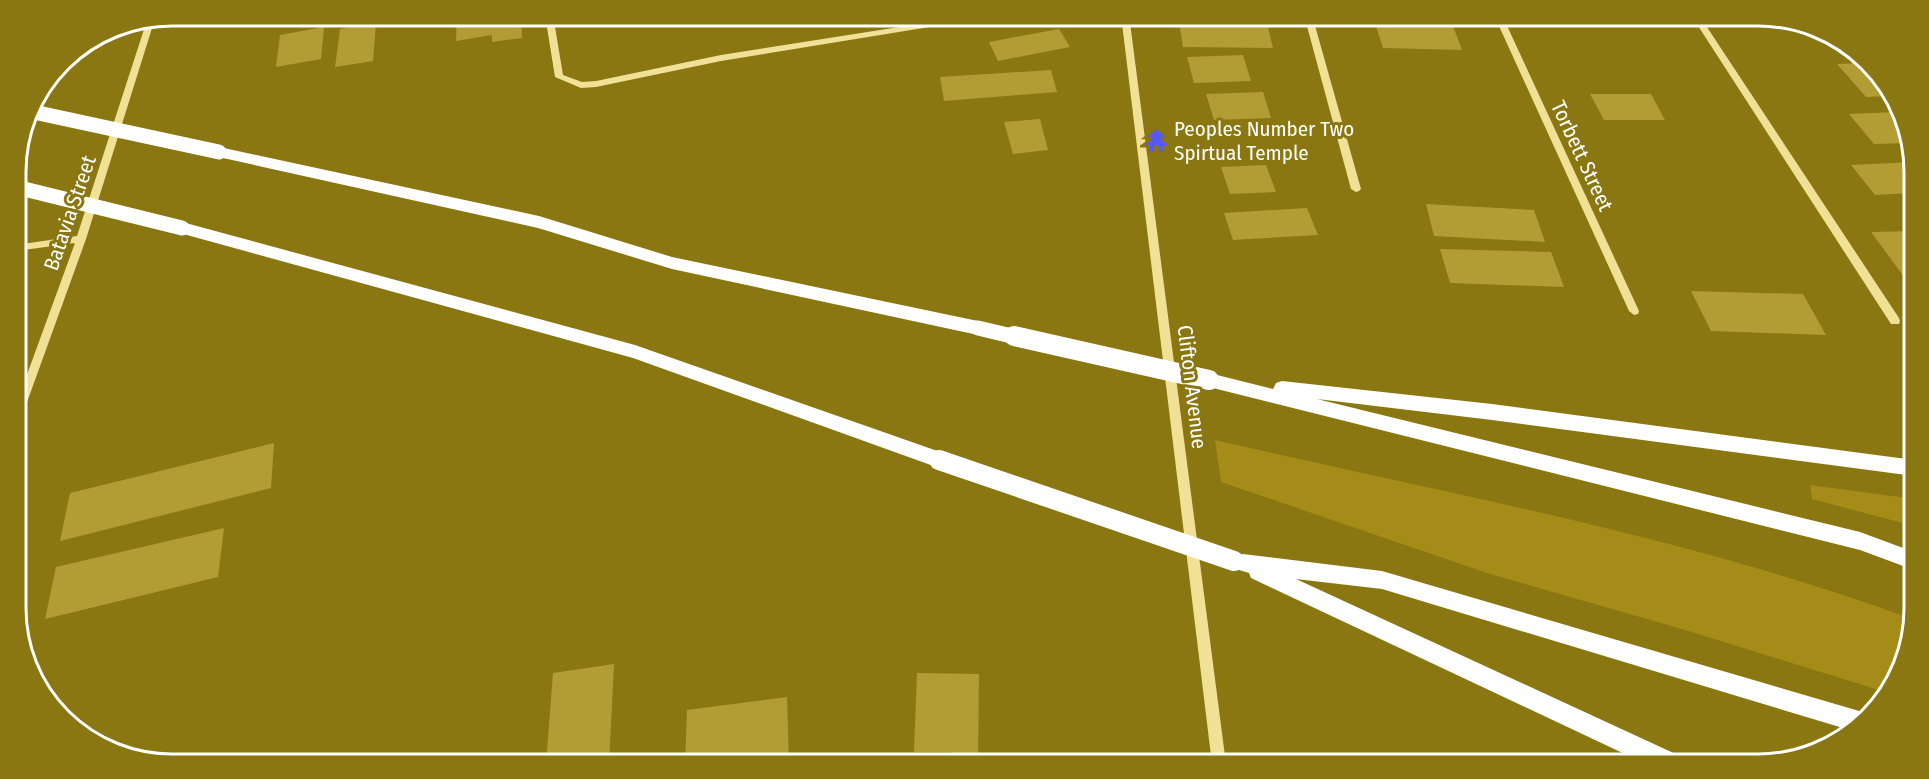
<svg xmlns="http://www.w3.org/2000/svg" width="1929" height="779" font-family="'Fira Sans Condensed',sans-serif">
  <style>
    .green { fill: #a58c18 }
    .building { fill: #b29d34 }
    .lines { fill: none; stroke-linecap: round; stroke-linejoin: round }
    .minor { fill: #f1e196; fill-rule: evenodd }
    .highway { fill: #fff; fill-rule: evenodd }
    .highway-bridge-far1 { stroke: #fff; stroke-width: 15 }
    .highway-bridge { stroke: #fff; stroke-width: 20 }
    .labels { text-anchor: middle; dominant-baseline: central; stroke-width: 6; stroke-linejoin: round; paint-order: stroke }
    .poi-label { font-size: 21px; fill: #fff; stroke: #8a7711; text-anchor: start }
    .street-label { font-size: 21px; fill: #fff; stroke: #8a7711 }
    .rim { fill: none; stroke: #fff; stroke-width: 3 }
  </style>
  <rect width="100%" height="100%" fill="#8a7711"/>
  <!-- green -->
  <g class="green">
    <path d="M 1215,440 C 1448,494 1687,536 1912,619 L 1906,658 L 1882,691 L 1682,629 L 1487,573 L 1221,482 Z"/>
    <polygon points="1810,485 1914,499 1914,526 1812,499"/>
  </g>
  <!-- building -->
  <g class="building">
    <polygon points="457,15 521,15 522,38 492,42 492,35 456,41"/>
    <polygon points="1548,15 1602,15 1605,21 1550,20"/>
    <polygon points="1179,22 1267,23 1273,48 1183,47"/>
    <polygon points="376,23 373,61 335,67 340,29"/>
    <polygon points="1375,23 1453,26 1462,50 1383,48"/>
    <polygon points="324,27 321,59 276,67 280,35"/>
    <polygon points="1059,29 1070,47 998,61 989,42"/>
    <polygon points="1243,55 1251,81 1194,83 1187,57"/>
    <polygon points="1864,63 1882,76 1890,96 1866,97 1837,64"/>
    <polygon points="1051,70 1057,92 944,101 940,77"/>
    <polygon points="1263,92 1271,118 1214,120 1206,94"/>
    <polygon points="1590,94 1651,94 1665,120 1604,120"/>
    <polygon points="1897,112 1910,143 1874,144 1849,114"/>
    <polygon points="1040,119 1048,150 1013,154 1004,122"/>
    <polygon points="1913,162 1913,193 1875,195 1851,165"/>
    <polygon points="1266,165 1276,192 1230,194 1221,167"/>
    <polygon points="1426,204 1534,210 1545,242 1434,236"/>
    <polygon points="1307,208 1318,235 1233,240 1224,213"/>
    <polygon points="1913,231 1913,289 1871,232"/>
    <polygon points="1440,249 1551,252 1564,287 1450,283"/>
    <polygon points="1691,291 1803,294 1826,335 1711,331"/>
    <polygon points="274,443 271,488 60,541 70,493"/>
    <polygon points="224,528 218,577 45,619 56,567"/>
    <polygon points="614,664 609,764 546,764 553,673"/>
    <polygon points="917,673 979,674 978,764 950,764 951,752 914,752"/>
    <polygon points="787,697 789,764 685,764 687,710"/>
    <polygon points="393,755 393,764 362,764 362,763"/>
    <polygon points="501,756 500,764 452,764 452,763"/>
  </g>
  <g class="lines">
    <!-- minor -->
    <g class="minor">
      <polygon points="181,15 197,15 193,17 153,25 86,239 22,416 21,419 17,420 17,402 75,243 16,251 16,245 77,236 147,20"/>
      <polygon points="545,15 553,15 563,75 582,82 596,81 721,55 976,15 995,15 991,17 721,61 596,87 581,88 555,77"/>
      <polygon points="1121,15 1129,15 1226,764 1212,764"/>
      <polygon points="1304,15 1312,15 1361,189 1359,191 1356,192 1351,189"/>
      <polygon points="1494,15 1502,15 1639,311 1638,314 1634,315 1629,311"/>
      <polygon points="1691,15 1699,15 1899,318 1900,321 1899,324 1891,324"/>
    </g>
    <!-- highway -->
    <g class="highway">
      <polygon points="219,147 539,216 672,257 978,321 984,323 987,328 984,333 978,335 672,269 538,228 214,156 211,152 214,148"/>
      <polygon points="182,222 635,345 946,454 948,460 946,466 939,468 633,358 176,232 174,228 176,224"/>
      <polygon points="1209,373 1273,389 1276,383 1282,381 1492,404 1914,460 1914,476 1492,420 1317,399 1860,532 1914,552 1914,570 1860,550 1209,387 1203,385 1200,380 1203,375"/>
      <polygon points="1243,554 1382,571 1866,713 1853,731 1382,589 1296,579 1680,756 1683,764 1646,764 1251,578 1249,573 1236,569 1233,563 1236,557"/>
    </g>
    <!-- highway-bridge-far1 -->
    <g class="highway-bridge-far1">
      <polyline points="29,111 219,152"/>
      <polyline points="16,187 182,228"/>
      <polyline points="978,328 1020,338"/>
    </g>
    <!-- highway-bridge -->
    <g class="highway-bridge">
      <polyline points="1014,336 1209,380"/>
      <polyline points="939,460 1234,561"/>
    </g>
  </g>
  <!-- icons -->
  <defs>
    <symbol id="temple-bare" viewBox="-9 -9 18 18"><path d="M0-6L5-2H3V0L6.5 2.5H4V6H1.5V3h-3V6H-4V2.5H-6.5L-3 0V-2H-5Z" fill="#5759ff" stroke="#8a7711" stroke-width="2.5" paint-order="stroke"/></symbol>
  </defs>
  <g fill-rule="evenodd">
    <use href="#temple-bare" x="1140" y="124" width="33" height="33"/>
  </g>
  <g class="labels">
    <!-- poi labels -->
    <g class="poi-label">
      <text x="1174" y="129">Peoples Number Two<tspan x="1174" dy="24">Spirtual Temple</tspan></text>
    </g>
    <!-- street labels -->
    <g class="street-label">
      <text transform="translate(1582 156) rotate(65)">Torbett Street</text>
      <text transform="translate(70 213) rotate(-71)">Batavia Street</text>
      <text transform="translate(1192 387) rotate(83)">Clifton Avenue</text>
    </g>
  </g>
  <!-- crop -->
  <path d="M0 0H1929V779H0ZM172 26H1758A146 146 0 0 1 1904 172V608A146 146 0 0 1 1758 754H172A146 146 0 0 1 26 608V172A146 146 0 0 1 172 26Z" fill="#8a7711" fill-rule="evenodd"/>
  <path class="rim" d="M172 26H1758A146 146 0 0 1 1904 172V608A146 146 0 0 1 1758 754H172A146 146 0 0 1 26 608V172A146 146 0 0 1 172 26Z"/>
</svg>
